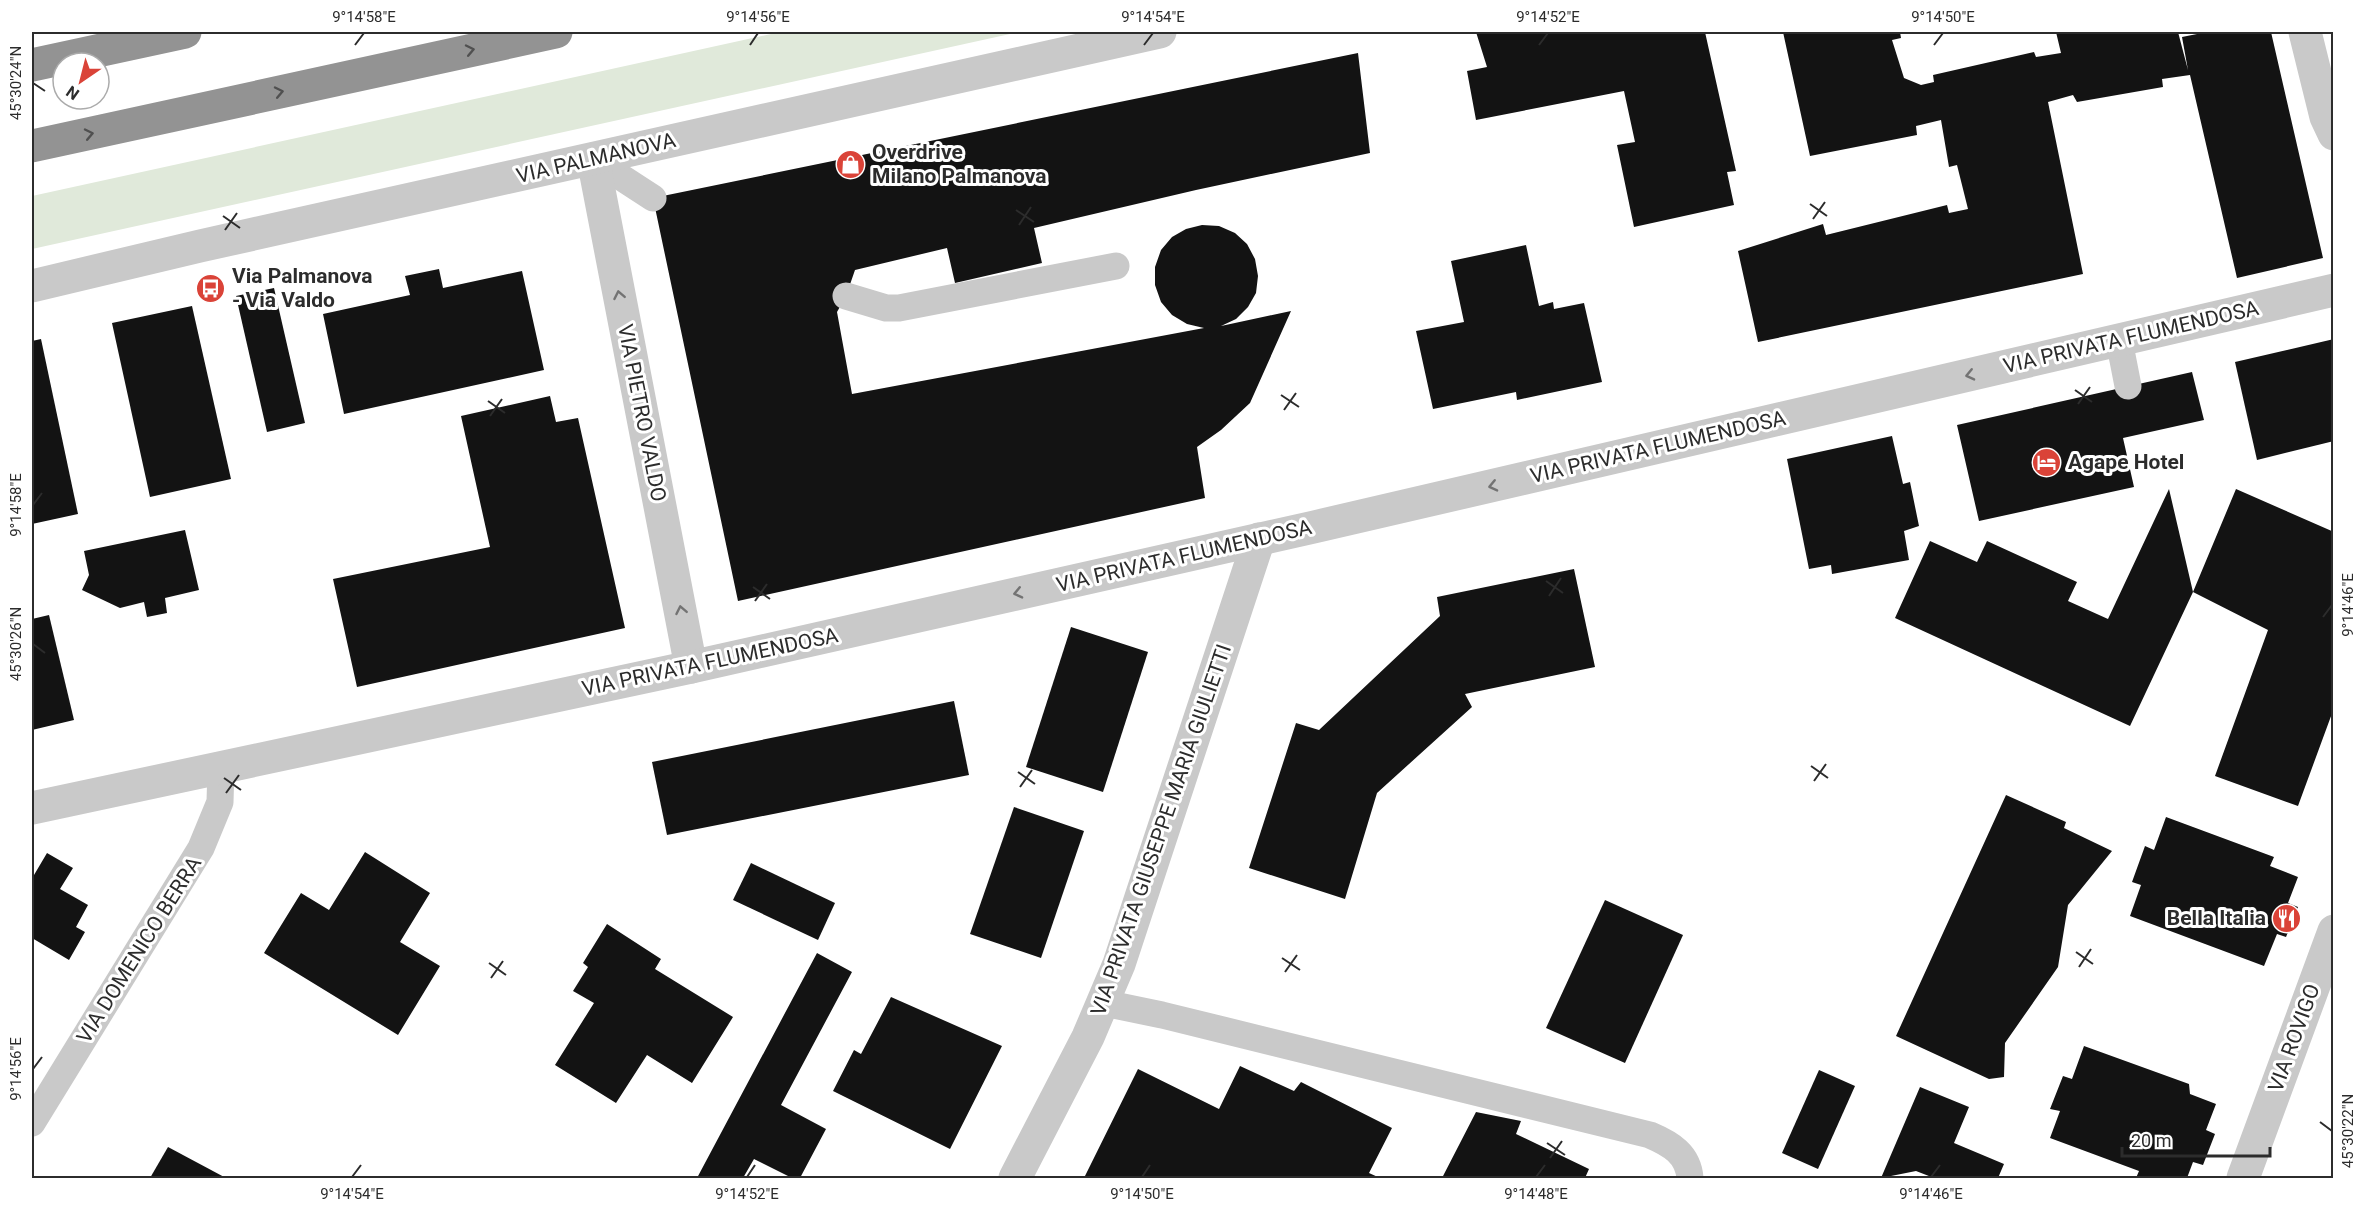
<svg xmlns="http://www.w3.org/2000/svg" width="2365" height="1210" font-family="Roboto,sans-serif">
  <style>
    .green { fill: #e0e9da }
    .building { fill: #131313 }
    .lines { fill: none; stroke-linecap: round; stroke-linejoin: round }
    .lane { stroke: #c9c9c9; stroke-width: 27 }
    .street { stroke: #c9c9c9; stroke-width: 33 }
    .highway { stroke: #939393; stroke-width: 33 }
    .oneway { stroke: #505050 }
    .oneway2 { stroke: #737373 }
    .ticks { fill: none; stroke: #2c2c2c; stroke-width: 2 }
    .labels { text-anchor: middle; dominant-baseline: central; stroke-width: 6; stroke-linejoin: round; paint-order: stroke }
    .poi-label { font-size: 21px; font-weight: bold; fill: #2c2c2c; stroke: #fff; text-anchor: start }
    .street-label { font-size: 21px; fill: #2c2c2c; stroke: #fff }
    .neatline { fill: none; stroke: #2c2c2c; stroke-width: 2 }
    .ticks-label { font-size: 15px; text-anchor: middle; fill: #2c2c2c }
  </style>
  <rect width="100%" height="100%" fill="#fff"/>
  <!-- green -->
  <polygon class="green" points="780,32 1019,32 32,249 32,196"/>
  <!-- building -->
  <g class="building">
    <polygon points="1476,32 1705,32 1736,171 1727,172 1734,205 1634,227 1617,145 1635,142 1624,91 1476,120 1467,71 1487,67"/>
    <polygon points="1783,32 1900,32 1901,38 1892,40 1904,78 1921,85 1934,82 1933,75 2034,52 2036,57 2061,53 2056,32 2178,32 2188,70 2182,37 2207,32 2271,32 2323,258 2237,278 2190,75 2162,79 2163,87 2077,102 2073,95 2048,102 2083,274 1758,342 1738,251 1823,224 1826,235 1947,205 1949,213 1968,209 1957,165 1949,167 1941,120 1916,126 1917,135 1810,156"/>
    <polygon points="1358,53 1370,153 1196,190 1034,228 1042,263 955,283 947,248 855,270 846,296 837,312 852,394 1204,328 1187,324 1172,315 1161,302 1155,285 1155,267 1161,250 1172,237 1186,229 1202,225 1219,226 1235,233 1247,244 1255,259 1258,276 1256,293 1248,307 1236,319 1221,326 1291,311 1250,403 1221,430 1197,447 1205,498 738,601 653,198"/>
    <polygon points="1526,245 1539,306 1553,302 1554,309 1584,303 1602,382 1517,400 1516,392 1433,409 1416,331 1464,322 1451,261"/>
    <polygon points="439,269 443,288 522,271 544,370 344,414 323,314 410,295 405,276"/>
    <polygon points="274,288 305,423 267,432 236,296"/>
    <polygon points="192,306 231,479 150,497 112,323"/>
    <polygon points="41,339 78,514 32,524 32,341"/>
    <polygon points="2334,339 2334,441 2257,460 2235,362"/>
    <polygon points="2192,372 2204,420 2123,438 2134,487 1979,521 1957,425"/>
    <polygon points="550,396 556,422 578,418 625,628 357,687 333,579 490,547 461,416"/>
    <polygon points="1892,436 1903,484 1910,482 1919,526 1904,531 1909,560 1832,574 1831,565 1809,569 1787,459"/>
    <polygon points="2169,489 2193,592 2236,489 2334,532 2334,708 2298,806 2215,776 2268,630 2193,592 2130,726 1895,618 1930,541 1977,562 1987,541 2077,582 2068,601 2108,619"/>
    <polygon points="185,530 199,590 165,598 167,613 147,617 144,602 120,608 82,590 89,575 84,551"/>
    <polygon points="1574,569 1595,667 1465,694 1472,707 1377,793 1345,899 1249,868 1296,723 1319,730 1440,616 1437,597"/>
    <polygon points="49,615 74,720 32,730 32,619"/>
    <polygon points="1071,627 1148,652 1103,792 1026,767"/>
    <polygon points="954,701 969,775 667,835 652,762"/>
    <polygon points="2006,795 2066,822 2064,828 2112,851 2068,905 2058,967 2005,1043 2004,1077 1989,1079 1896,1036"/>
    <polygon points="1014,807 1084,831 1041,958 970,934"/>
    <polygon points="2166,817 2274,857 2270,866 2298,877 2288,903 2298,907 2286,937 2277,934 2264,966 2130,916 2141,885 2132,882 2145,846 2154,850"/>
    <polygon points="365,852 430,893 400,942 440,966 398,1035 264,953 301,893 329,910"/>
    <polygon points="47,853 73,868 60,889 88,905 76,927 85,932 69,960 32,938 32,874 34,875"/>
    <polygon points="751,863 835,903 818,940 733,900"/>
    <polygon points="1605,900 1683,935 1625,1063 1546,1028"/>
    <polygon points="607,924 661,959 655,969 733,1017 692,1083 647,1055 616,1103 555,1065 594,1003 573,991 588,967 583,963"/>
    <polygon points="817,953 852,972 781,1105 826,1129 800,1178 792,1178 754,1159 743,1178 697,1178"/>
    <polygon points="891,997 1002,1046 950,1149 833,1091 854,1050 861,1054"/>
    <polygon points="2084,1046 2189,1084 2190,1094 2216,1104 2206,1130 2215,1134 2203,1165 2193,1162 2187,1178 2136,1178 2139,1171 2050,1138 2060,1111 2050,1109 2063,1076 2072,1079"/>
    <polygon points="1240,1066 1294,1091 1301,1082 1392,1128 1369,1173 1380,1178 1084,1178 1138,1069 1219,1109"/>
    <polygon points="1819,1070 1855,1086 1818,1169 1782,1153"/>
    <polygon points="1920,1087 1969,1107 1954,1143 2004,1164 1998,1178 1934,1178 1916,1171 1881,1178"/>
    <polygon points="1476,1112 1521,1121 1516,1134 1589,1169 1585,1178 1442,1178"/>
    <polygon points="168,1147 226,1178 150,1178"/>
  </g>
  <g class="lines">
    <!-- lane -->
    <g class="lane">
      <polyline points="593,159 653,198"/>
      <polyline points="846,296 886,308 899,308 1116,266"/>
      <polyline points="2119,340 2128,386"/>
      <path d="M 1104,1003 L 1162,1015 L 1650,1135 C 1671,1144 1688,1154 1690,1178"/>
      <polyline points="32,1123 201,848 220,802 221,767"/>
    </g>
    <!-- street -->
    <g class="street">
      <polyline points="2305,32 2326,117 2334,134"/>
      <polyline points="593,159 691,667"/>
      <polyline points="32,286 200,246 1160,32"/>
      <polyline points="32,808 691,667 1314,527 2334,290"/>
      <polyline points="1015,1178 1088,1037 1119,964 1259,539"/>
      <polyline points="2243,1178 2334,931"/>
    </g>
    <!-- highway -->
    <g class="highway">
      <polyline points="32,65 185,32"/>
      <polyline points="32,146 556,32"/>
    </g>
  </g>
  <!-- one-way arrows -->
  <defs><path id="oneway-chevron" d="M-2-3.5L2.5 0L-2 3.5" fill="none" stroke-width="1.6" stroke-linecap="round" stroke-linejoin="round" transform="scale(1.5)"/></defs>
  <g class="oneway">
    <use href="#oneway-chevron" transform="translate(470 50) rotate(-12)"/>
    <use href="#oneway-chevron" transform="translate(279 92) rotate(-12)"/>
    <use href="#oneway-chevron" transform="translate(89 134) rotate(-12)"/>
  </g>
  <g class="oneway2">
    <use href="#oneway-chevron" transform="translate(619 295) rotate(-101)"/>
    <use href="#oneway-chevron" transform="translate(1970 375) rotate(167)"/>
    <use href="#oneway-chevron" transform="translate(1493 486) rotate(167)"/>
    <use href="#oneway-chevron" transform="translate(1018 593) rotate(167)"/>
    <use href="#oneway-chevron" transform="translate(681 610) rotate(-101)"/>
  </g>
  <!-- ticks -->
  <path class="ticks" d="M 355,45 L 364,33M 750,45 L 758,33M 1144,45 L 1153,33M 1539,45 L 1548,33M 1934,45 L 1943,33M 33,83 L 45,91M 1810,204 L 1827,216M 1016,210 L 1034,222M 223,216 L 240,228M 1813,219 L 1825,202M 1019,225 L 1031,207M 225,230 L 237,213M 2075,390 L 2092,402M 1281,395 L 1299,407M 488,401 L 505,413M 2078,404 L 2090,387M 1284,410 L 1296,393M 490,416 L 502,399M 33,505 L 42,493M 1546,581 L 1563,593M 753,587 L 770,599M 1549,596 L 1561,578M 755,601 L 767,584M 2323,617 L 2332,605M 33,644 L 45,653M 1811,766 L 1828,778M 1018,772 L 1035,784M 224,778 L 241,790M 1814,781 L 1826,764M 1020,787 L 1032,770M 226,793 L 239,775M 2076,952 L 2093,964M 1282,958 L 1300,970M 489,963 L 506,975M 2079,967 L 2091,949M 1285,972 L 1297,955M 491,978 L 503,961M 33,1069 L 42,1057M 2320,1122 L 2332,1131M 1547,1143 L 1565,1155M 1550,1158 L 1562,1141M 352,1177 L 361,1165M 747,1177 L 755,1165M 1142,1177 L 1150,1165M 1536,1177 L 1545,1165M 1931,1177 L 1940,1165"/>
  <!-- icons -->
  <defs>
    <symbol id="shop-disc" viewBox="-11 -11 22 22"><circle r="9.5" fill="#da4338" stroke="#fff"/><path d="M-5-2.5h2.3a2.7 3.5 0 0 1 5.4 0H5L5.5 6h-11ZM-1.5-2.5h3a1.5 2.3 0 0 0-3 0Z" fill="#fff"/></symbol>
    <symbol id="bus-disc" viewBox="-11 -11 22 22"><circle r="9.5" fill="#da4338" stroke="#fff"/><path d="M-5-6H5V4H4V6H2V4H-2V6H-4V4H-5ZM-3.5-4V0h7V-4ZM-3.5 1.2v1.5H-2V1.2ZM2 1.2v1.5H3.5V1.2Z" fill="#fff"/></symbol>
    <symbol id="hotel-disc" viewBox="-11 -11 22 22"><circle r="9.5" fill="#da4338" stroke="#fff"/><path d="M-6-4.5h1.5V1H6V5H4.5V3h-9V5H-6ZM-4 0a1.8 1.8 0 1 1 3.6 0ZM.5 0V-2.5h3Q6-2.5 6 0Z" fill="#fff"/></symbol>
    <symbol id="restaurant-disc" viewBox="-11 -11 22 22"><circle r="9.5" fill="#da4338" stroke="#fff"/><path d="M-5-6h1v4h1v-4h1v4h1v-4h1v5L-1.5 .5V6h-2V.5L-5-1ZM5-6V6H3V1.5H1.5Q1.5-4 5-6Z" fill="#fff"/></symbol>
  </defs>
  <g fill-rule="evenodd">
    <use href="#shop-disc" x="834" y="148" width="33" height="33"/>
    <use href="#bus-disc" x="194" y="272" width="33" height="33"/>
    <use href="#hotel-disc" x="2030" y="446" width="33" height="33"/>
    <use href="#restaurant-disc" x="2270" y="902" width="33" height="33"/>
  </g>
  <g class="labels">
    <!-- poi labels -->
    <g class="poi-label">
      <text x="872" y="152">Overdrive<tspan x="872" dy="24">Milano Palmanova</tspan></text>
      <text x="232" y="276">Via Palmanova<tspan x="232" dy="24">- Via Valdo</tspan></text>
      <text x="2068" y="462">Agape Hotel</text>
      <text x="2266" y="918" text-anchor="end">Bella Italia</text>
    </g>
    <!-- street labels -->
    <g class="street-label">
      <text transform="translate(596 158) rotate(-13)">VIA PALMANOVA</text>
      <text transform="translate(2131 337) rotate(-13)">VIA PRIVATA FLUMENDOSA</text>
      <text transform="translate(642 413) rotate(79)">VIA PIETRO VALDO</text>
      <text transform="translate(1658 447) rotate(-13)">VIA PRIVATA FLUMENDOSA</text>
      <text transform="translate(1184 556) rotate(-13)">VIA PRIVATA FLUMENDOSA</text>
      <text transform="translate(710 662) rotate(-12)">VIA PRIVATA FLUMENDOSA</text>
      <text transform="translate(1161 830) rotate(-71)">VIA PRIVATA GIUSEPPE MARIA GIULIETTI</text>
      <text transform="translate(139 950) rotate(-58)">VIA DOMENICO BERRA</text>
      <text transform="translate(2294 1038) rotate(-70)">VIA ROVIGO</text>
    </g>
  </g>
  <!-- border -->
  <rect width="2365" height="1210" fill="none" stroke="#ffffff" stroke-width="66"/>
  <!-- north arrow -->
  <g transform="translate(81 81) rotate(215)"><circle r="28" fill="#ffffff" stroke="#ababab" stroke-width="1.5"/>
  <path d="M0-4.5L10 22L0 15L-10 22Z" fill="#da4338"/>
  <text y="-9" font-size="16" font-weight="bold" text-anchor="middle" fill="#2c2c2c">N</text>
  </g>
  <!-- scale -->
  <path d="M2122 1147v9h148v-9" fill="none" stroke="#2c2c2c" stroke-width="3"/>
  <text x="2131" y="1147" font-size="18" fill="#2c2c2c" stroke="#ffffff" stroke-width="4.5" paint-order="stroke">20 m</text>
  <rect x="33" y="33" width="2299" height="1144" class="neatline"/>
  <g class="ticks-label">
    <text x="364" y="22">9°14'58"E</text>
    <text x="758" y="22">9°14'56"E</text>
    <text x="1153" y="22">9°14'54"E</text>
    <text x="1548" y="22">9°14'52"E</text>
    <text x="1943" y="22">9°14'50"E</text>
    <text transform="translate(16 83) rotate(-90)" y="5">45°30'24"N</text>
    <text transform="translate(16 505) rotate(-90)" y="5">9°14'58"E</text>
    <text transform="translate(2348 605) rotate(-90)" y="5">9°14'46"E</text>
    <text transform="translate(16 644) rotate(-90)" y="5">45°30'26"N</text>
    <text transform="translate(16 1069) rotate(-90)" y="5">9°14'56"E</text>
    <text transform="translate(2348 1131) rotate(-90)" y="5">45°30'22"N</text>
    <text x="352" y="1199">9°14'54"E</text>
    <text x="747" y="1199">9°14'52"E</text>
    <text x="1142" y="1199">9°14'50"E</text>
    <text x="1536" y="1199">9°14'48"E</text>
    <text x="1931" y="1199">9°14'46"E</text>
  </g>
</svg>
